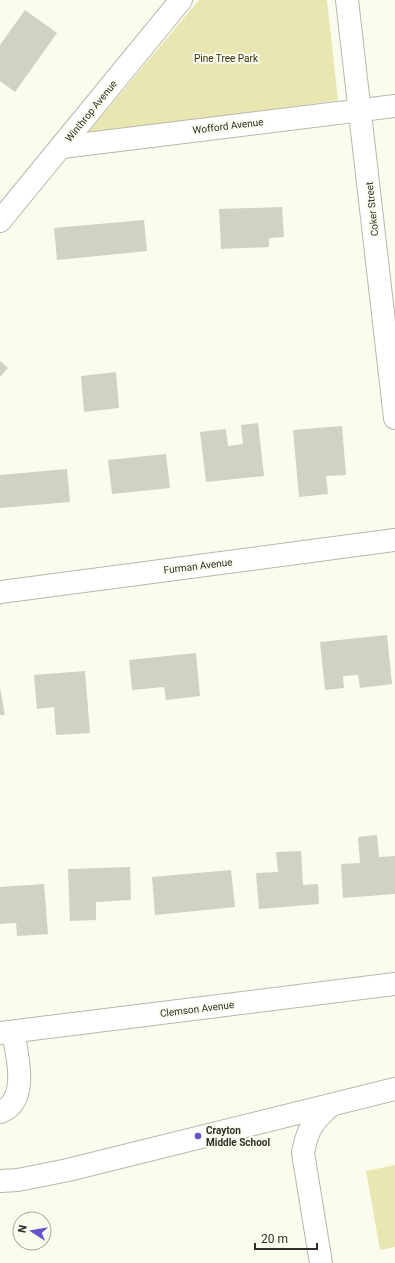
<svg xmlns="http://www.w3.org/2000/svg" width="395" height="1263" font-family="Roboto,sans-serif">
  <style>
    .green { fill: #e8e7b1 }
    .building { fill: #d2d1c5 }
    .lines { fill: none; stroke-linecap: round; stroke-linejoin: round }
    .minor-casing { stroke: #b8b7ab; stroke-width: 24 }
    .minor { stroke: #fff; stroke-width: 22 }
    .poi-dot { fill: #6752cc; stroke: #fbfbee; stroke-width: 1.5 }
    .labels { text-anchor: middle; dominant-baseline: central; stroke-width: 4; stroke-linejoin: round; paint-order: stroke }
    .park-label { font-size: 10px; fill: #2f2d0a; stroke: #fbfbee }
    .street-label { font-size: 10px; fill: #2f2f2a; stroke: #fbfbee }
    .poi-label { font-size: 10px; font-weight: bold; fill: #2f2f2a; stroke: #fbfbee; text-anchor: start }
  </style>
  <rect width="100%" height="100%" fill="#fbfbee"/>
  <!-- green -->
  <g class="green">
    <polygon points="199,0 327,0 338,100 84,137"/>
    <polygon points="395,1165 395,1247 380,1250 366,1171"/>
  </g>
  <!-- building -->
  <g class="building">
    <polygon points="25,10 57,33 15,92 0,81 0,45"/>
    <polygon points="282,207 284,237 269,238 269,247 221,249 219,209"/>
    <polygon points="144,220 147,251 57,260 54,228"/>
    <polygon points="0,361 8,368 0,377"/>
    <polygon points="116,372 119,408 84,412 81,376"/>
    <polygon points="258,423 264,476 206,482 200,432 226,429 228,446 243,444 241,425"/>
    <polygon points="342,426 346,475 326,476 328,494 299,497 293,430"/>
    <polygon points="166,454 170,488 112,494 108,460"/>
    <polygon points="67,469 70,502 0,508 0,475"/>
    <polygon points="387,635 392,684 360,688 358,675 343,676 344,688 325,690 320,642"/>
    <polygon points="196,653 200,696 166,700 164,687 132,690 129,660"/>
    <polygon points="85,671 90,733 56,735 54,707 37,709 34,675"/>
    <polygon points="0,688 5,715 0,715"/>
    <polygon points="377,835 379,857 395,856 395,894 343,898 341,864 360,863 358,837"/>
    <polygon points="301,851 303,885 318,884 319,904 259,909 256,873 278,872 276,852"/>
    <polygon points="130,867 131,900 96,902 96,920 70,921 68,869"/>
    <polygon points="231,870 235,907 155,915 152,877"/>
    <polygon points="44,884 48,934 17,936 16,923 0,924 0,887"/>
  </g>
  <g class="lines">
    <defs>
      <g id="minor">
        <polyline points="347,0 395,418"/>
        <polyline points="62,147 395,106"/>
        <polyline points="0,221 181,0"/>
        <polyline points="0,592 395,540"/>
        <polyline points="0,1033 395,984"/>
        <path d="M 0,1112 C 30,1102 17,1054 13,1032"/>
        <polyline points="0,1181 18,1180 68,1170 395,1089"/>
        <path d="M 321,1263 L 303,1153 C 307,1130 313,1121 330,1106"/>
      </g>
    </defs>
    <!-- minor casing -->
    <use href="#minor" class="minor-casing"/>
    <!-- minor -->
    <use href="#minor" class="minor"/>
  </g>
  <!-- markers -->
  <circle class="poi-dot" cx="198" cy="1136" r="4"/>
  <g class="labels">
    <!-- park labels -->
    <g class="park-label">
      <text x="226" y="58">Pine Tree Park</text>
    </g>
    <!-- street labels -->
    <g class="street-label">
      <text transform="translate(91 111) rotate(-51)">Winthrop Avenue</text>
      <text transform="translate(228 126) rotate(-7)">Wofford Avenue</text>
      <text transform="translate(372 209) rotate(-96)">Coker Street</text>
      <text transform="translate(198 566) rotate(-7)">Furman Avenue</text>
      <text transform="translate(197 1009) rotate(-7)">Clemson Avenue</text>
    </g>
    <!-- poi labels -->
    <g class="poi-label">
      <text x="206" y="1130">Crayton<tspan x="206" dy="12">Middle School</tspan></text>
    </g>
  </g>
  <!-- north arrow -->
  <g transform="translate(32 1231) rotate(282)"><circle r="19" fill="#fbfbee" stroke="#a9a9a0"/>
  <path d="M0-3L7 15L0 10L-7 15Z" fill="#6752cc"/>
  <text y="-6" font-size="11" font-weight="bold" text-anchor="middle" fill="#2f2f2a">N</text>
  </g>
  <!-- scale -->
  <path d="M255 1243v6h62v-6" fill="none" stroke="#2f2f2a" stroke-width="2"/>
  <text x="261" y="1243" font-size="12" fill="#2f2f2a" stroke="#fbfbee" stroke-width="3" paint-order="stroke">20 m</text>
</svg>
